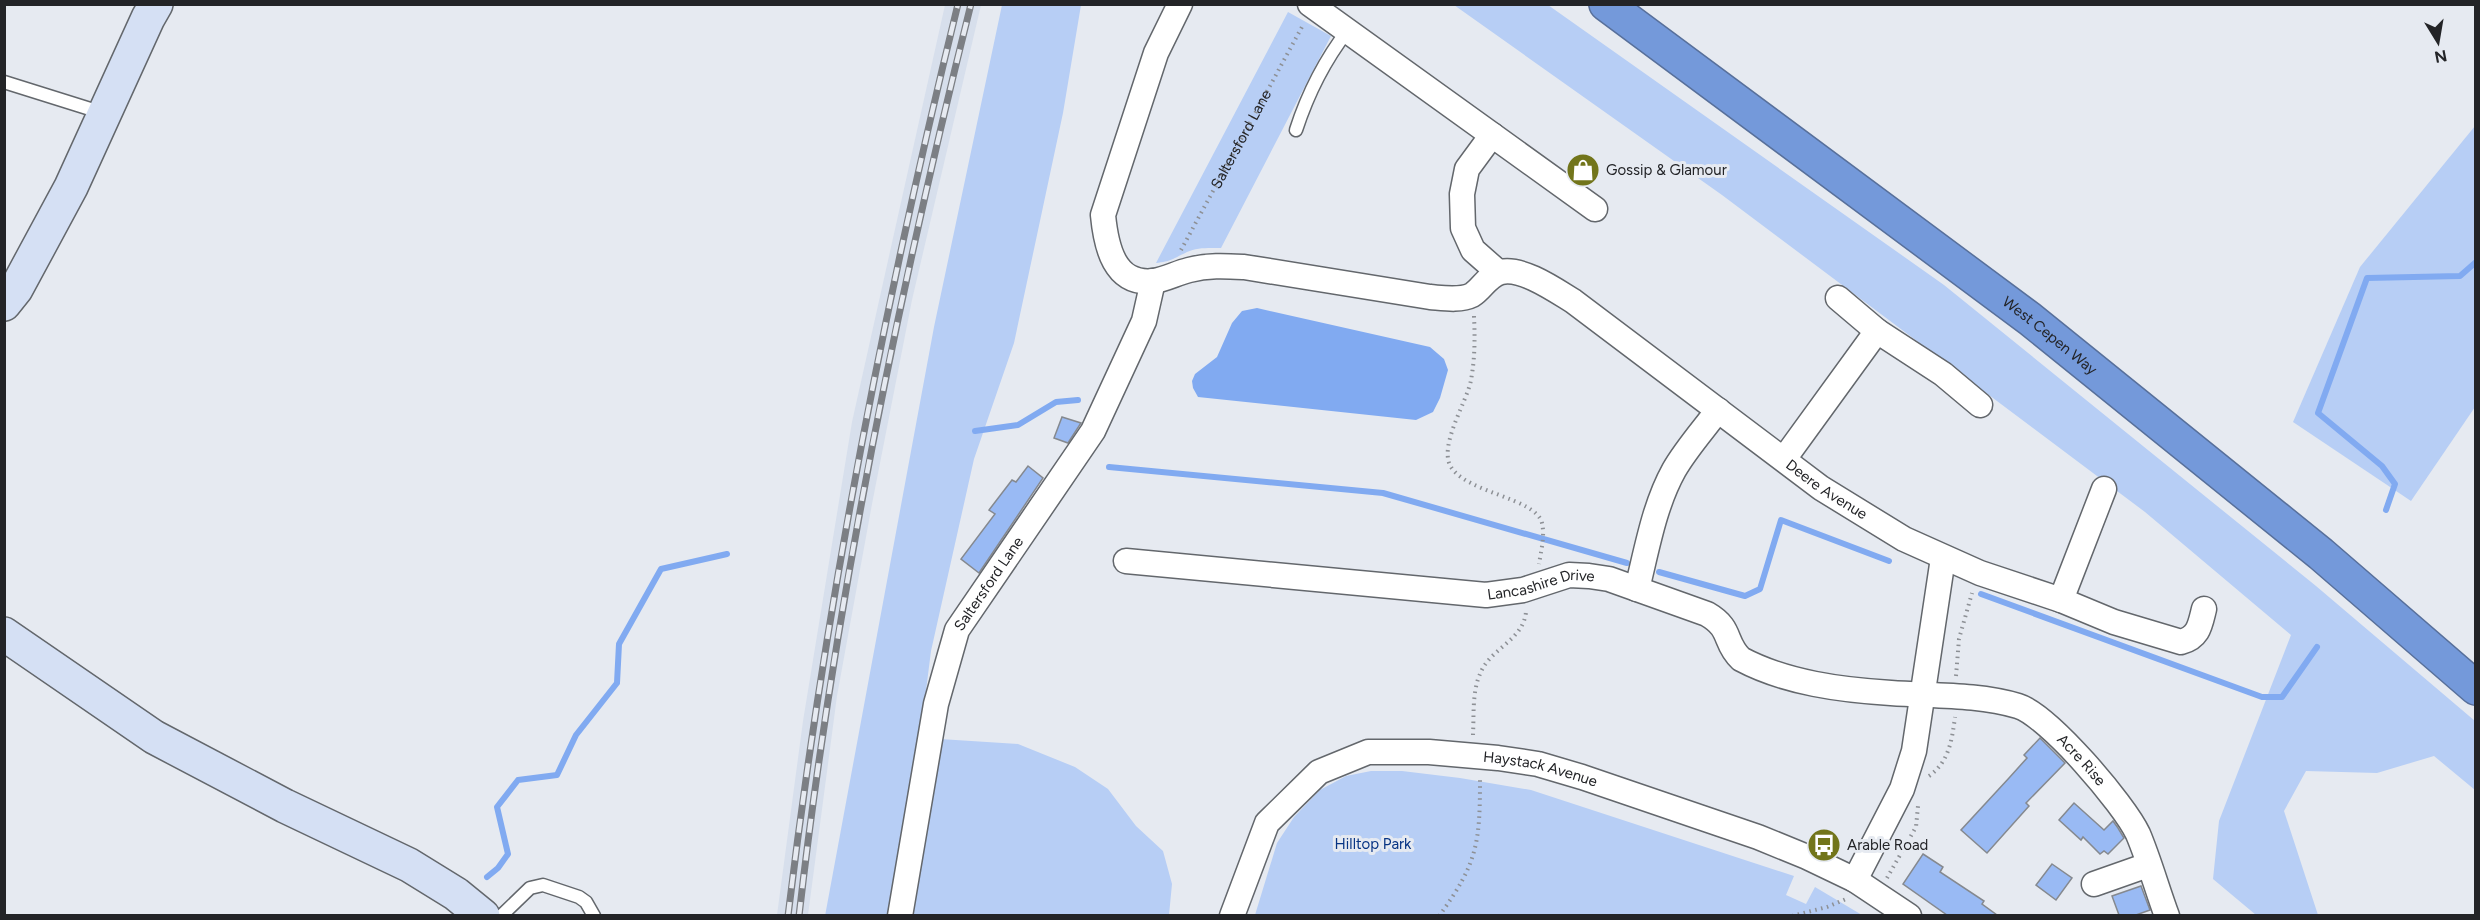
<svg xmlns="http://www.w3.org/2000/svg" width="2480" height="920" font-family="Figtree,sans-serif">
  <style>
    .built { fill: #d7dfec }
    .green { fill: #b7cef5 }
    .water { fill: #81aaf1 }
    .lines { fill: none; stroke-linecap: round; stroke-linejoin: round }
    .stream { stroke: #81aaf1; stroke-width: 6 }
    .building { fill: #99baf4; stroke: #85898f; stroke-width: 1.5 }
    .lane-casing { stroke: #63676c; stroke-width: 15 }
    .street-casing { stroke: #63676c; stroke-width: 27 }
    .secondary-casing { stroke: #63676c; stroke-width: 36 }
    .highway-casing { stroke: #58709b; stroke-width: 36 }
    .path { stroke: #8d9095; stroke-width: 4; stroke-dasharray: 1.5 4.5; stroke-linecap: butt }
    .lane { stroke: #fff; stroke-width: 12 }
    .street { stroke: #fff; stroke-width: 24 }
    .secondary { stroke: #d5e0f4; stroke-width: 33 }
    .highway { stroke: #7499da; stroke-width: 33 }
    .rail-casing { stroke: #7c7f84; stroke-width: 7 }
    .rail { stroke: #e6eaf1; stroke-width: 4.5; stroke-dasharray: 14; stroke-linecap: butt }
    .labels { text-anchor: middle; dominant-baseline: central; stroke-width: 6; stroke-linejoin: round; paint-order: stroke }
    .street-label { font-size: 15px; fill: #232427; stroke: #e6eaf1 }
    .poi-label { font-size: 15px; fill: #232427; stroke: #e6eaf1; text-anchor: start }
    .park-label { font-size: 15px; fill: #073484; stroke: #e6eaf1 }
  </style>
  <rect width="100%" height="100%" fill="#e6eaf1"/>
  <!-- built -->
  <polygon class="built" points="945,5 981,5 912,300 872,504 837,696 808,915 777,915 803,721 852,422"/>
  <!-- green -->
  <g class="green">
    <polygon points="1002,5 1081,5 1063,113 1014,343 974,459 931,651 920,738 891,915 825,916 934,327"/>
    <polygon points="1454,5 1548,5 1944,285 2316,586 2475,721 2475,790 2434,756 2377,773 2306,771 2284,811 2318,915 2256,915 2213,879 2219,821 2291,635 2145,512 1722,195"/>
    <path d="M 1288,12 L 1331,36 L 1221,248 C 1210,248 1197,247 1187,252 C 1172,259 1173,261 1156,263 Z"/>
    <polygon points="2475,126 2475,407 2411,501 2293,422 2360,267"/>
    <polygon points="940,739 1018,744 1075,767 1108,789 1136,826 1163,851 1172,884 1169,915 911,916"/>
    <polygon points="1371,771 1402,771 1460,778 1531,790 1794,876 1786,895 1806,904 1815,887 1862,915 1255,915 1277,843 1294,817 1320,790 1346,776"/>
  </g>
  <!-- water -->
  <polygon class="water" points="1257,308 1430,347 1444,359 1448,370 1440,398 1433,412 1416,420 1198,397 1193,388 1192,381 1195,374 1217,357 1232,323 1242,311"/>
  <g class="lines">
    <!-- stream -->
    <g class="stream">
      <polyline points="975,431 1018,425 1056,402 1078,400"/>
      <polyline points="1109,467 1383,493 1627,563"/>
      <polyline points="2386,510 2395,484 2382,466 2318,413 2367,278 2460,276 2476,262"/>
      <polyline points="1659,572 1745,596 1760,589 1781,520 1889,561"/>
      <polyline points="1981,594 2262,697 2282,697 2317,647"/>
      <polyline points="487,877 498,868 508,854 497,807 518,780 557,775 576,735 617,683 619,644 661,569 727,554"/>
    </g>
  </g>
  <!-- building -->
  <g class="building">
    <polygon points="1062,417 1081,423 1068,443 1054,438"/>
    <polygon points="1028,466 1043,478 979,573 961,559 995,514 989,510 1012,480 1016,482"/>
    <polygon points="2040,738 2065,763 2026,803 2029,806 1987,853 1961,830 2009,778 2027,758 2024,755"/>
    <polygon points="2074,803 2104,830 2113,821 2118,828 2124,838 2108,854 2104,851 2100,854 2083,837 2081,840 2059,820"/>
    <polygon points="1923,854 1943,867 1940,872 1984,901 1982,904 1997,915 1947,915 1903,884"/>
    <polygon points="2052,864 2072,878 2056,900 2036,885"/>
    <polygon points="2141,886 2150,910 2136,915 2119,915 2112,896"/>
  </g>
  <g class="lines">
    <defs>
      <g id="lane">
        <polyline points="4,82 103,113"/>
        <path d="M 1296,130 C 1308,93 1324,61 1348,30"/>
        <polyline points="501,916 530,888 543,885 579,897 586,902 594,916"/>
      </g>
      <g id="street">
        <path id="s2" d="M 1180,4 L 1156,53 L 1103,215 C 1106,246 1114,286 1154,281 C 1166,279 1177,273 1189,270 C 1208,265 1225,266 1244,267 L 1430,297 C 1443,298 1460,301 1472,295 C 1482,289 1488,275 1501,272 C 1522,267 1555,290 1573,301 L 1821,488 L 1904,539 L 1980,573 L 2061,600 L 2114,622 L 2181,642 C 2199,637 2200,625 2204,609"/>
        <polyline points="1310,4 1595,209"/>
        <polyline points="1492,135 1467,169 1462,194 1463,228 1473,250 1498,272"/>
        <polyline points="1838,298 1877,331"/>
        <polyline points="1784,459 1877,331 1943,374 1980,405"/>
        <path id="s3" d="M 1126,561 L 1486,595 L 1523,590 L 1569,575 L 1589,576 L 1609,579 L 1707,614 C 1733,629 1723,642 1741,659 C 1786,683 1842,690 1891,693 C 1932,696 1978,694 2018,706 C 2048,715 2124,804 2138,834 C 2149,860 2157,889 2167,916"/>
        <path d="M 1637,589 C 1647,549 1654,506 1674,470 C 1686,449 1704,429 1718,410"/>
        <polyline points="2061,600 2104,489"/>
        <polyline points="1855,880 1902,789 1914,751 1943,558"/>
        <polyline points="2094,884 2148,865"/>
        <path id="s4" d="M 900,916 L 936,704 L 957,630 L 1093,431 L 1144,321 L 1153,281"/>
        <path id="s5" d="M 1232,916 L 1267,823 L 1319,772 L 1368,752 L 1429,752 L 1498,758 L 1538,764 L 1582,777 L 1758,837 L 1807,857 L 1855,880 L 1909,916"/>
      </g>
      <g id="secondary">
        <polyline points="4,304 16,289 71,187 148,18 156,4"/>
        <polyline points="4,634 154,737 285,806 409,865 456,894 483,916"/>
      </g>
      <g id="highway">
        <path id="s6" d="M 1606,4 L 2030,319 L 2321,554 L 2476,688"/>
      </g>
    </defs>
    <!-- lane casing -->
    <use href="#lane" class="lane-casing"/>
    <!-- street casing -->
    <use href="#street" class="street-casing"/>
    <!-- secondary casing -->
    <use href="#secondary" class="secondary-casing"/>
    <!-- highway casing -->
    <use href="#highway" class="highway-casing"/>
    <!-- path -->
    <g class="path">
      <path id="s1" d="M 1181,250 L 1303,25"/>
      <path d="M 1474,316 C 1475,338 1475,358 1471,380 C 1467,402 1438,446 1451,467 C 1467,493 1536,498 1542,523 C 1545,535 1541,552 1539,564"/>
      <polyline points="1956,676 1959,639 1972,593"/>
      <path d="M 1473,735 C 1474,716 1472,692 1480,674 C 1490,648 1523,641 1526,612"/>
      <path d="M 1929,776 C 1949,762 1952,740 1955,717"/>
      <polyline points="1887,878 1916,827 1918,806"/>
      <path d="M 1439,916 C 1478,863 1480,842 1480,778"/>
      <polyline points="1792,916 1827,907 1846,899"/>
    </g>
    <!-- lane -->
    <use href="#lane" class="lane"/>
    <!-- street -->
    <use href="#street" class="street"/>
    <!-- secondary -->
    <use href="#secondary" class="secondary"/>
    <!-- highway -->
    <use href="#highway" class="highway"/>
    <defs>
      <g id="rail">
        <path d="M 788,916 C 825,608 884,305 958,4"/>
        <path d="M 799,916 C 834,609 896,304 971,4"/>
      </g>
    </defs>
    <!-- rail casing -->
    <use href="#rail" class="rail-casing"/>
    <!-- rail -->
    <use href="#rail" class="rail"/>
  </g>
  <!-- icons -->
  <defs>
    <symbol id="shop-disc" viewBox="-11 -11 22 22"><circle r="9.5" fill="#72751b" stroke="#e6eaf1"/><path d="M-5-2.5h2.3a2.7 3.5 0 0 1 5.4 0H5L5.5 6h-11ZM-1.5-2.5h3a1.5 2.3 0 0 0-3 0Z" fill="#fff"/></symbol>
    <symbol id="bus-disc" viewBox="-11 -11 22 22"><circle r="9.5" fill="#72751b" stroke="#e6eaf1"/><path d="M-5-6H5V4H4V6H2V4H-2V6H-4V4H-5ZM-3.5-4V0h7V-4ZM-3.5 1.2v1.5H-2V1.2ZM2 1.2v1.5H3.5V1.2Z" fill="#fff"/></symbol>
  </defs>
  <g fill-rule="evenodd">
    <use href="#shop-disc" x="1564" y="151" width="38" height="38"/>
    <use href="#bus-disc" x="1805" y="826" width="38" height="38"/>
  </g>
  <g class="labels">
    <!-- street labels -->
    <g class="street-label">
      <text stroke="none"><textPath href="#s1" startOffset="126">Saltersford Lane</textPath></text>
      <text stroke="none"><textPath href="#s6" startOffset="554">West Cepen Way</textPath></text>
      <text stroke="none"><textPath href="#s2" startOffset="1076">Deere Avenue</textPath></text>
      <text stroke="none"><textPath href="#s4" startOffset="348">Saltersford Lane</textPath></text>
      <text stroke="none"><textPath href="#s3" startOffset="418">Lancashire Drive</textPath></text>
      <text stroke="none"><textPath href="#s3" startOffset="1016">Acre Rise</textPath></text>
      <text stroke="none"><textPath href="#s5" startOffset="399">Haystack Avenue</textPath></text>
    </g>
    <!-- poi labels -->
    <g class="poi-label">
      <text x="1606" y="170">Gossip &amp; Glamour</text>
      <text x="1847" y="845">Arable Road</text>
    </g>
    <!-- park labels -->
    <g class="park-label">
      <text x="1373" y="844">Hilltop Park</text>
    </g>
  </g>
  <!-- border -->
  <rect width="2480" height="920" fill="none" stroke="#232427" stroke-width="12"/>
  <!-- north arrow -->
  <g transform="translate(2438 42) rotate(169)" stroke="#e6eaf1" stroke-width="4.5" paint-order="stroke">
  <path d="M0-4.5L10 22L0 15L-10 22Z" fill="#232427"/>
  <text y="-9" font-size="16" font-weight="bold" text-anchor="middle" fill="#232427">N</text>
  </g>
</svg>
